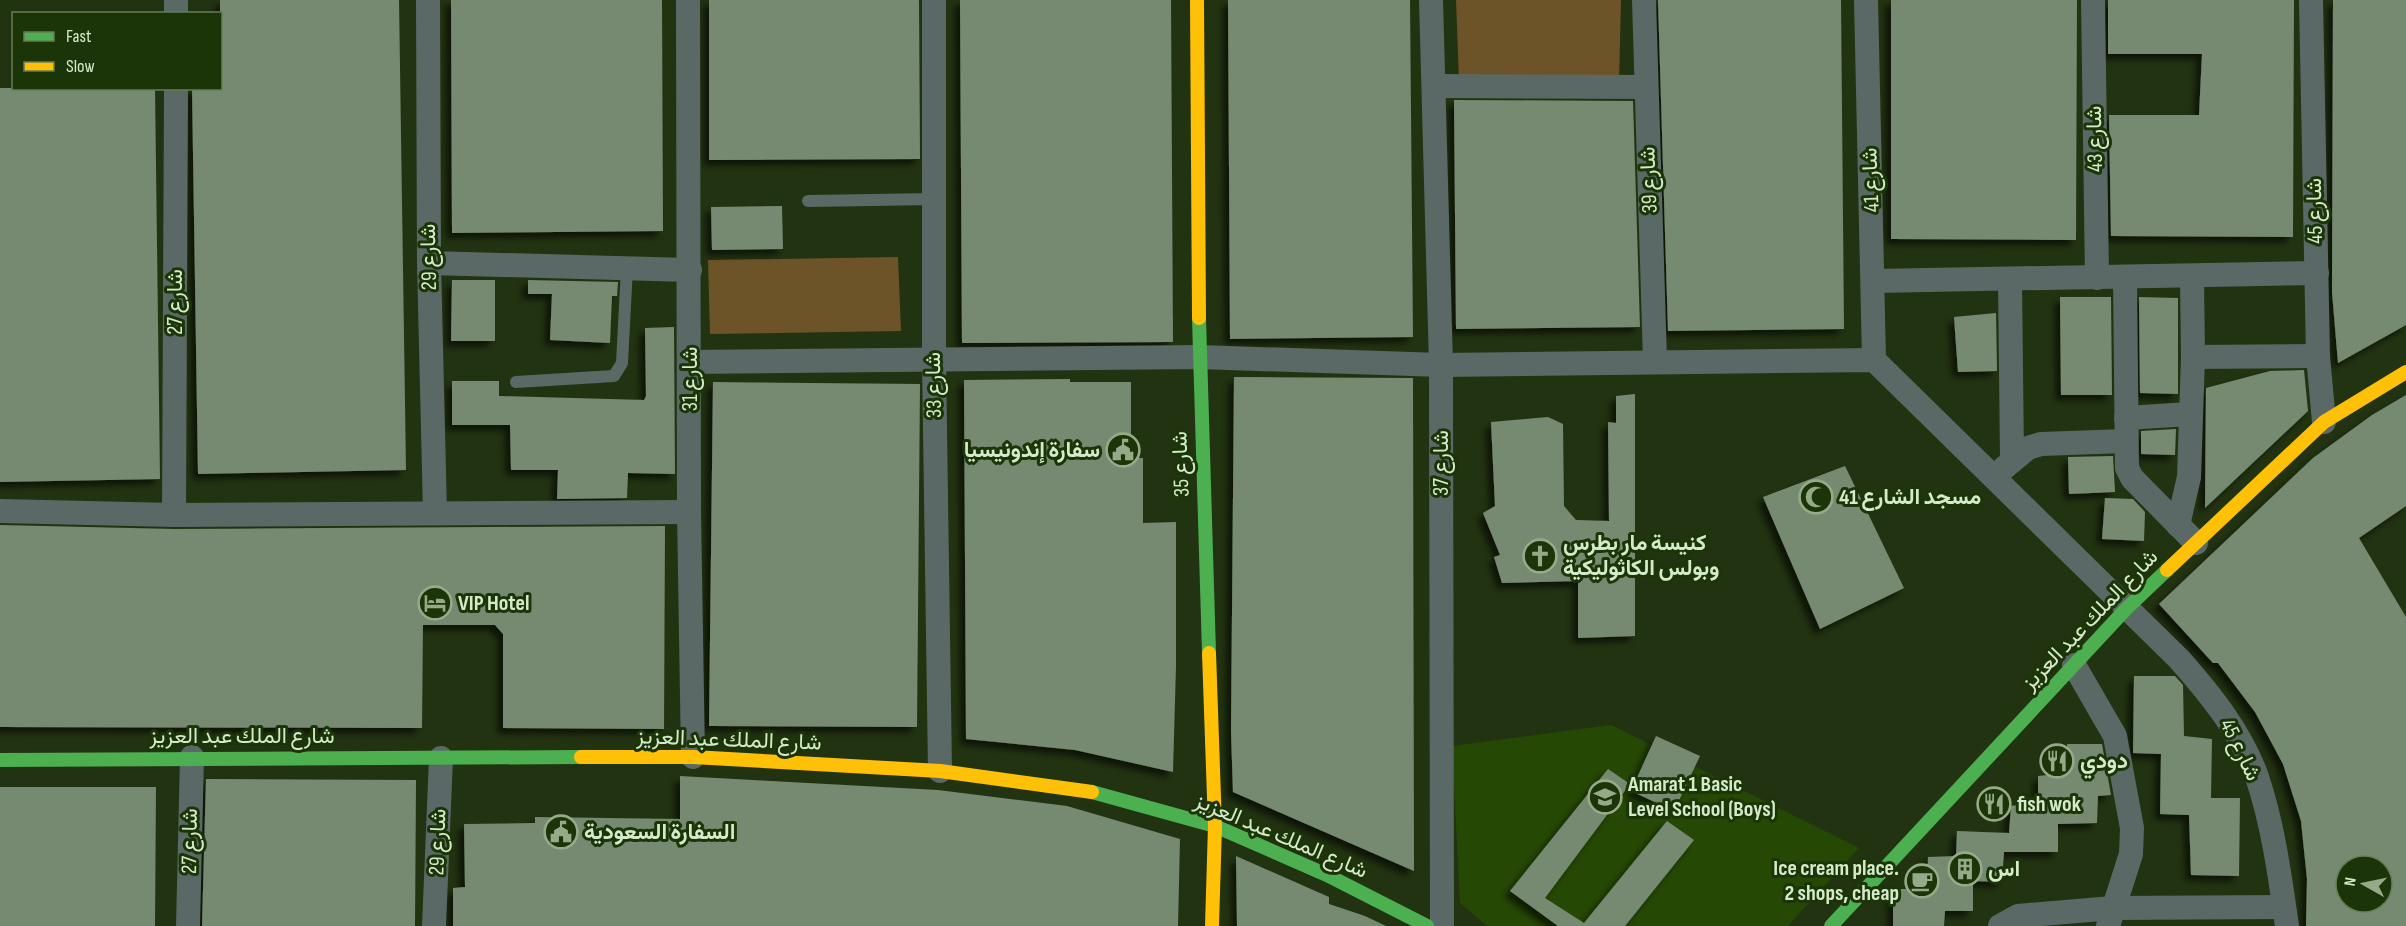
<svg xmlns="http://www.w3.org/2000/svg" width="2406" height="926" font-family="'Sofia Sans Condensed',Vazirmatn,sans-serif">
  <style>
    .built { fill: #254804 }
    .green { fill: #6c5328 }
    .building { fill: #768a72; fill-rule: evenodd; filter: url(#shadow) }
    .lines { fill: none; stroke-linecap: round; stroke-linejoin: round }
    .lane { stroke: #5a6965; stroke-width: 12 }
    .street { stroke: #5a6965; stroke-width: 24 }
    .fast { stroke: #4caf50; stroke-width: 14 }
    .slow { stroke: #ffc107; stroke-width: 14 }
    .labels { text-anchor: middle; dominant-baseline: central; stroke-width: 6; stroke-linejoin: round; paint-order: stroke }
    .street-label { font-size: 22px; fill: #d5eaca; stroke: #1c3508 }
    .poi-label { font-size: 22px; font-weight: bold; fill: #d5eaca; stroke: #1c3508; text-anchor: start }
  </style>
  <defs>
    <filter id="shadow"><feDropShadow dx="-5.5" dy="5.5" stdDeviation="3" flood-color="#0009"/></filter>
  </defs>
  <rect width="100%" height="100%" fill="#231"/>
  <!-- built -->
  <polygon class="built" points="1611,725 1859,848 1788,926 1487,926 1460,903 1452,746"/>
  <!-- green -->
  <g class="green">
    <polygon points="1456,0 1621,0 1619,83 1459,82"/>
    <polygon points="898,257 901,331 710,334 708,260"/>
  </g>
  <!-- building -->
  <g class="building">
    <polygon points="220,0 399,0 406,470 198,474 192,88 220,88"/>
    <polygon points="451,0 662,0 663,231 452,233"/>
    <polygon points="709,0 919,0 920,159 709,160"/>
    <polygon points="960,0 1171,0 1173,342 962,343"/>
    <polygon points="1228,0 1410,0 1413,337 1230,339"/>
    <polygon points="1658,0 1841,0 1844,329 1668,331"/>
    <polygon points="1891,0 2077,0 2076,240 1891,239"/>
    <polygon points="2108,0 2294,0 2293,237 2111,236 2109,115 2199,115 2202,54 2108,54"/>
    <polygon points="2333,0 2406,0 2406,325 2338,363 2332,292"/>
    <polygon points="0,88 155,88 160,479 0,482"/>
    <polygon points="1454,100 1633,101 1640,327 1456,329"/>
    <polygon points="782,206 783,249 712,250 711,207"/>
    <polygon points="452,280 495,280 495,341 451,341"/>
    <polygon points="528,280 618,282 617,296 612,296 610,343 550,340 552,294 528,294"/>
    <polygon points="2060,297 2111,297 2112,395 2061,395"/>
    <polygon points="2139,297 2178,298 2178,394 2140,393"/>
    <polygon points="1996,313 1997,371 1958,372 1954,317"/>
    <polygon points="674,327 675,474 628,473 627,498 557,499 558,470 511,470 510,425 452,425 452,381 499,381 499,396 644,400 646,396 645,328"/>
    <polygon points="2304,370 2308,411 2205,508 2206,388 2270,371"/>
    <polygon points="1234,377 1413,378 1414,871 1233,792 1231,731"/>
    <polygon points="1070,379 1070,382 1131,382 1131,458 1143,458 1143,523 1176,522 1176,666 1173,772 1075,750 966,739 964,380"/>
    <polygon points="713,382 920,384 917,727 709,726"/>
    <polygon points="1635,394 1635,636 1578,638 1578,581 1502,583 1494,557 1500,555 1483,513 1495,506 1491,422 1548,417 1563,424 1564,506 1576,520 1609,521 1608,422 1616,423 1616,396"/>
    <path d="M 2406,395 L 2406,506 L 2359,538 L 2406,617 L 2406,926 L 2306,926 L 2307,879 L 2301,821 L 2283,764 L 2255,712 L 2218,663 L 2213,663 L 2159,604 L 2313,458 L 2372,415 ZM 2346,866 L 2382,866 L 2382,902 L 2346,902 Z"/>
    <polygon points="2176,429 2175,455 2141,454 2141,431"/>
    <polygon points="2113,456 2115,492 2069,494 2068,457"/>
    <polygon points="1845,466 1904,588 1820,629 1763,497"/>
    <polygon points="2105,498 2133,499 2145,512 2144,541 2102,539"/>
    <polygon points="0,525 174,529 665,526 664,729 503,728 503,634 495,625 423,625 422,728 0,727"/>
    <polygon points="2134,676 2175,676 2183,685 2184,736 2212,739 2211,798 2240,798 2239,876 2191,875 2189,815 2160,814 2161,754 2133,753"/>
    <polygon points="1656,736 1700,756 1674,811 1631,791"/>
    <polygon points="2067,744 2102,744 2111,795 2098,796 2097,823 2058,824 2058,852 2004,852 2002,882 1973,881 1973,911 1945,911 1944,926 1893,926 1893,889 1927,889 1928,857 1956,856 1957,831 2009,833 2011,806 2038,802 2038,776 2068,773"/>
    <polygon points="1608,769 1630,784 1545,898 1584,923 1667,821 1694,840 1625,926 1558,926 1510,891"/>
    <polygon points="680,776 938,790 1067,806 1180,839 1178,926 453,926 453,888 465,887 464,824 535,823 535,817 680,819"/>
    <polygon points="206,779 416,780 415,926 202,926"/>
    <polygon points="0,787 156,787 155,926 0,926"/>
    <polygon points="1236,856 1329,897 1329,904 1365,916 1386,926 1237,926"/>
  </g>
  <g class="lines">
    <!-- lane -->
    <g class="lane">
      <polyline points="808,201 934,199"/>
      <polyline points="516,382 614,376 622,363 627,268"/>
    </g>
    <!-- street -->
    <g class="street">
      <polyline points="428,0 429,263 435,513"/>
      <polyline points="688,0 689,512 693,757"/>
      <polyline points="934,0 934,360 940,771"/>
      <polyline points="1431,0 1441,365 1442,926"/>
      <polyline points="1644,0 1655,360"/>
      <polyline points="1866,0 1874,360"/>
      <polyline points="2093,0 2097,278"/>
      <polyline points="2311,0 2318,356 2324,422"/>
      <polyline points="176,14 176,0"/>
      <polyline points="1434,86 1646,87"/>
      <polyline points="429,263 690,270"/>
      <polyline points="2125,278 2127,468 2132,478 2196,543"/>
      <polyline points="2010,280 2012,459"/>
      <polyline points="1873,281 2317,273"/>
      <polyline points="2193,357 2318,356"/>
      <path d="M 690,362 L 1199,357 L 1441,365 L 1874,360 L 2179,659 C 2210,694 2241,732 2257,777 C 2273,824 2280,877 2287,926"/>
      <polyline points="2126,418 2190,414"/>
      <polyline points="2004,468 2028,448 2041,444 2126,441"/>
      <polyline points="0,511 174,515 689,512"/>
      <polyline points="174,515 176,88"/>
      <polyline points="2178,525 2189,477 2193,357 2192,276"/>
      <polyline points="2074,665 2115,736 2132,828 2131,854 2108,926"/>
      <polyline points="188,926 192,757"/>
      <polyline points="434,926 441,758"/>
      <polyline points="2000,926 2018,916 2113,908 2284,907"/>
    </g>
    <!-- fast -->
    <g class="fast">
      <polyline points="1199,318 1209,653"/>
      <polyline points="0,760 581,757"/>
      <polyline points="1092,792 1215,826 1327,875 1427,926"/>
      <polyline points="1831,926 2126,609 2167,570"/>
    </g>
    <!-- slow -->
    <g class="slow">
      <polyline points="1197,0 1199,318"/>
      <polyline points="2167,570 2324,422 2406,372"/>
      <polyline points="1209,653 1215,826 1212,926"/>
      <polyline points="581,757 693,757 940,771 1092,792"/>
    </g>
  </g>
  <!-- icons -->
  <defs>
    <symbol id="civic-ring" viewBox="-11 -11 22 22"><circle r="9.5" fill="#1c3508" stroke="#96aa89" stroke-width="1.5"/><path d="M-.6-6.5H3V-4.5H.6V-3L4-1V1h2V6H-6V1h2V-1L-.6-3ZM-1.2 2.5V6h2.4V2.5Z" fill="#96aa89"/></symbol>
    <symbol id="mosque-ring" viewBox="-11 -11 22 22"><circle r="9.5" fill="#1c3508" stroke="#96aa89" stroke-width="1.5"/><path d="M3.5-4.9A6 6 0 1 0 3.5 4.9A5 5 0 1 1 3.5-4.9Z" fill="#96aa89"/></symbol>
    <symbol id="church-ring" viewBox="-11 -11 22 22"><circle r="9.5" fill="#1c3508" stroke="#96aa89" stroke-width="1.5"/><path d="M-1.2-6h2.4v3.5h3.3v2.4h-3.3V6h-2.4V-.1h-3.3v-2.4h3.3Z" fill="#96aa89"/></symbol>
    <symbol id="hotel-ring" viewBox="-11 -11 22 22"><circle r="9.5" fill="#1c3508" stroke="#96aa89" stroke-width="1.5"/><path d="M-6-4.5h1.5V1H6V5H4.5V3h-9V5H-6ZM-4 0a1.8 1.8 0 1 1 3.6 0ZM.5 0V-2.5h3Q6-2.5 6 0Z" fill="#96aa89"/></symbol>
    <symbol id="restaurant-ring" viewBox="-11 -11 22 22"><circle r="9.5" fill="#1c3508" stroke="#96aa89" stroke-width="1.5"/><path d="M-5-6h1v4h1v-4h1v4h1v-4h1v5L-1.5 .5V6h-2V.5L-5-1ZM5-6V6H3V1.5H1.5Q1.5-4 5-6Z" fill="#96aa89"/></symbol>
    <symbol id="school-ring" viewBox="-11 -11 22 22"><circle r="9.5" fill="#1c3508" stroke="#96aa89" stroke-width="1.5"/><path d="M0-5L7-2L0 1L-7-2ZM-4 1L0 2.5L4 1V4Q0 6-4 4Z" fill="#96aa89"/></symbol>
    <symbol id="building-ring" viewBox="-11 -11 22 22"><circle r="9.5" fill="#1c3508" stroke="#96aa89" stroke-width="1.5"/><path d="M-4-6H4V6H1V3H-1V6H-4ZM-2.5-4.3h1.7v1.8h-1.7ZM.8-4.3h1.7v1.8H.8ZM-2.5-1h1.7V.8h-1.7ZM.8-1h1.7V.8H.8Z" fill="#96aa89"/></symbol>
    <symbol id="cafe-ring" viewBox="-11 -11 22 22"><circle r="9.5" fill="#1c3508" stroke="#96aa89" stroke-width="1.5"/><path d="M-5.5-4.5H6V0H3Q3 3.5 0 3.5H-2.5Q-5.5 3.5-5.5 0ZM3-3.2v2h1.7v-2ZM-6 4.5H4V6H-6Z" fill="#96aa89"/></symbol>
  </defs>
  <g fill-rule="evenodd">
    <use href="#civic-ring" x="1104" y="431" width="38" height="38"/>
    <use href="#mosque-ring" x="1797" y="478" width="38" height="38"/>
    <use href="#church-ring" x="1521" y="537" width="38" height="38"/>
    <use href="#hotel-ring" x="416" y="584" width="38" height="38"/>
    <use href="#restaurant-ring" x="2038" y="742" width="38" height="38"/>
    <use href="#school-ring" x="1586" y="778" width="38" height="38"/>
    <use href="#restaurant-ring" x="1975" y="785" width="38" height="38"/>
    <use href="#civic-ring" x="542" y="813" width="38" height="38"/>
    <use href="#building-ring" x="1946" y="850" width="38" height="38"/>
    <use href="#cafe-ring" x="1903" y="862" width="38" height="38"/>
  </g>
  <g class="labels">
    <!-- street labels -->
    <g class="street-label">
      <text transform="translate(2095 139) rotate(-91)">شارع 43</text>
      <text transform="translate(1649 180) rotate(-92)">شارع 39</text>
      <text transform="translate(1871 180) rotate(-92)">شارع 41</text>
      <text transform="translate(2315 211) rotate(-91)">شارع 45</text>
      <text transform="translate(429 257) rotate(-91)">شارع 29</text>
      <text transform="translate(175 302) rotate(-90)">شارع 27</text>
      <text transform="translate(690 379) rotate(-90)">شارع 31</text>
      <text transform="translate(934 385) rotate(-91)">شارع 33</text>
      <text transform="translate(1441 463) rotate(-90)">شارع 37</text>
      <text transform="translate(1181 464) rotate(-92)">شارع 35</text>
      <text transform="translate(2090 620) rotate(-46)">شارع الملك عبد العزيز</text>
      <text x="242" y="736">شارع الملك عبد العزيز</text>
      <text transform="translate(729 740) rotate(2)">شارع الملك عبد العزيز</text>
      <text transform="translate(2240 750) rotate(64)">شارع 45</text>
      <text transform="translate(1281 836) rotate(23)">شارع الملك عبد العزيز</text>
      <text transform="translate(190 841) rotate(-89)">شارع 27</text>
      <text transform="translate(438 842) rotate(-88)">شارع 29</text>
    </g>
    <!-- poi labels -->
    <g class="poi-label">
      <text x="1100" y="450" text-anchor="end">سفارة إندونيسيا</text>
      <text x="1839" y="497">مسجد الشارع 41</text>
      <text x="1563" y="543">كنيسة مار بطرس<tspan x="1563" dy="25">وبولس الكاثوليكية</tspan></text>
      <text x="458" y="603">VIP Hotel</text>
      <text x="2080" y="761">دودي</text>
      <text x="1628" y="784">Amarat 1 Basic<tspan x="1628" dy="25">Level School (Boys)</tspan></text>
      <text x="2017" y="804">fish wok</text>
      <text x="584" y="832">السفارة السعودية</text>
      <text x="1899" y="868" text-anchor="end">Ice cream place.<tspan x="1899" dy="25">2 shops, cheap</tspan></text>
      <text x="1988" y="869">اس</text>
    </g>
  </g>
  <!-- legend -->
  <rect x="12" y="12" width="210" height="78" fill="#1c3508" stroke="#667d56" stroke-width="1.5"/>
  <rect x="24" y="32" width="30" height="9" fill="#4caf50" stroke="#667d56" stroke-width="1.5"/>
  <text x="66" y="42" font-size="18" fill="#d5eaca">Fast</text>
  <rect x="24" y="62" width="30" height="9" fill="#ffc107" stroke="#667d56" stroke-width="1.5"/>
  <text x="66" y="72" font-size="18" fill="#d5eaca">Slow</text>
  <!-- north arrow -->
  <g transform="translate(2364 884) rotate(279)"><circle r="28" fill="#1c3508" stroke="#667d56" stroke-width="1.5"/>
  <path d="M0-4.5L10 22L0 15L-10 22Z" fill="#96aa89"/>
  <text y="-9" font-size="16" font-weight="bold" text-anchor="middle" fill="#d5eaca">N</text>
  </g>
</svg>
